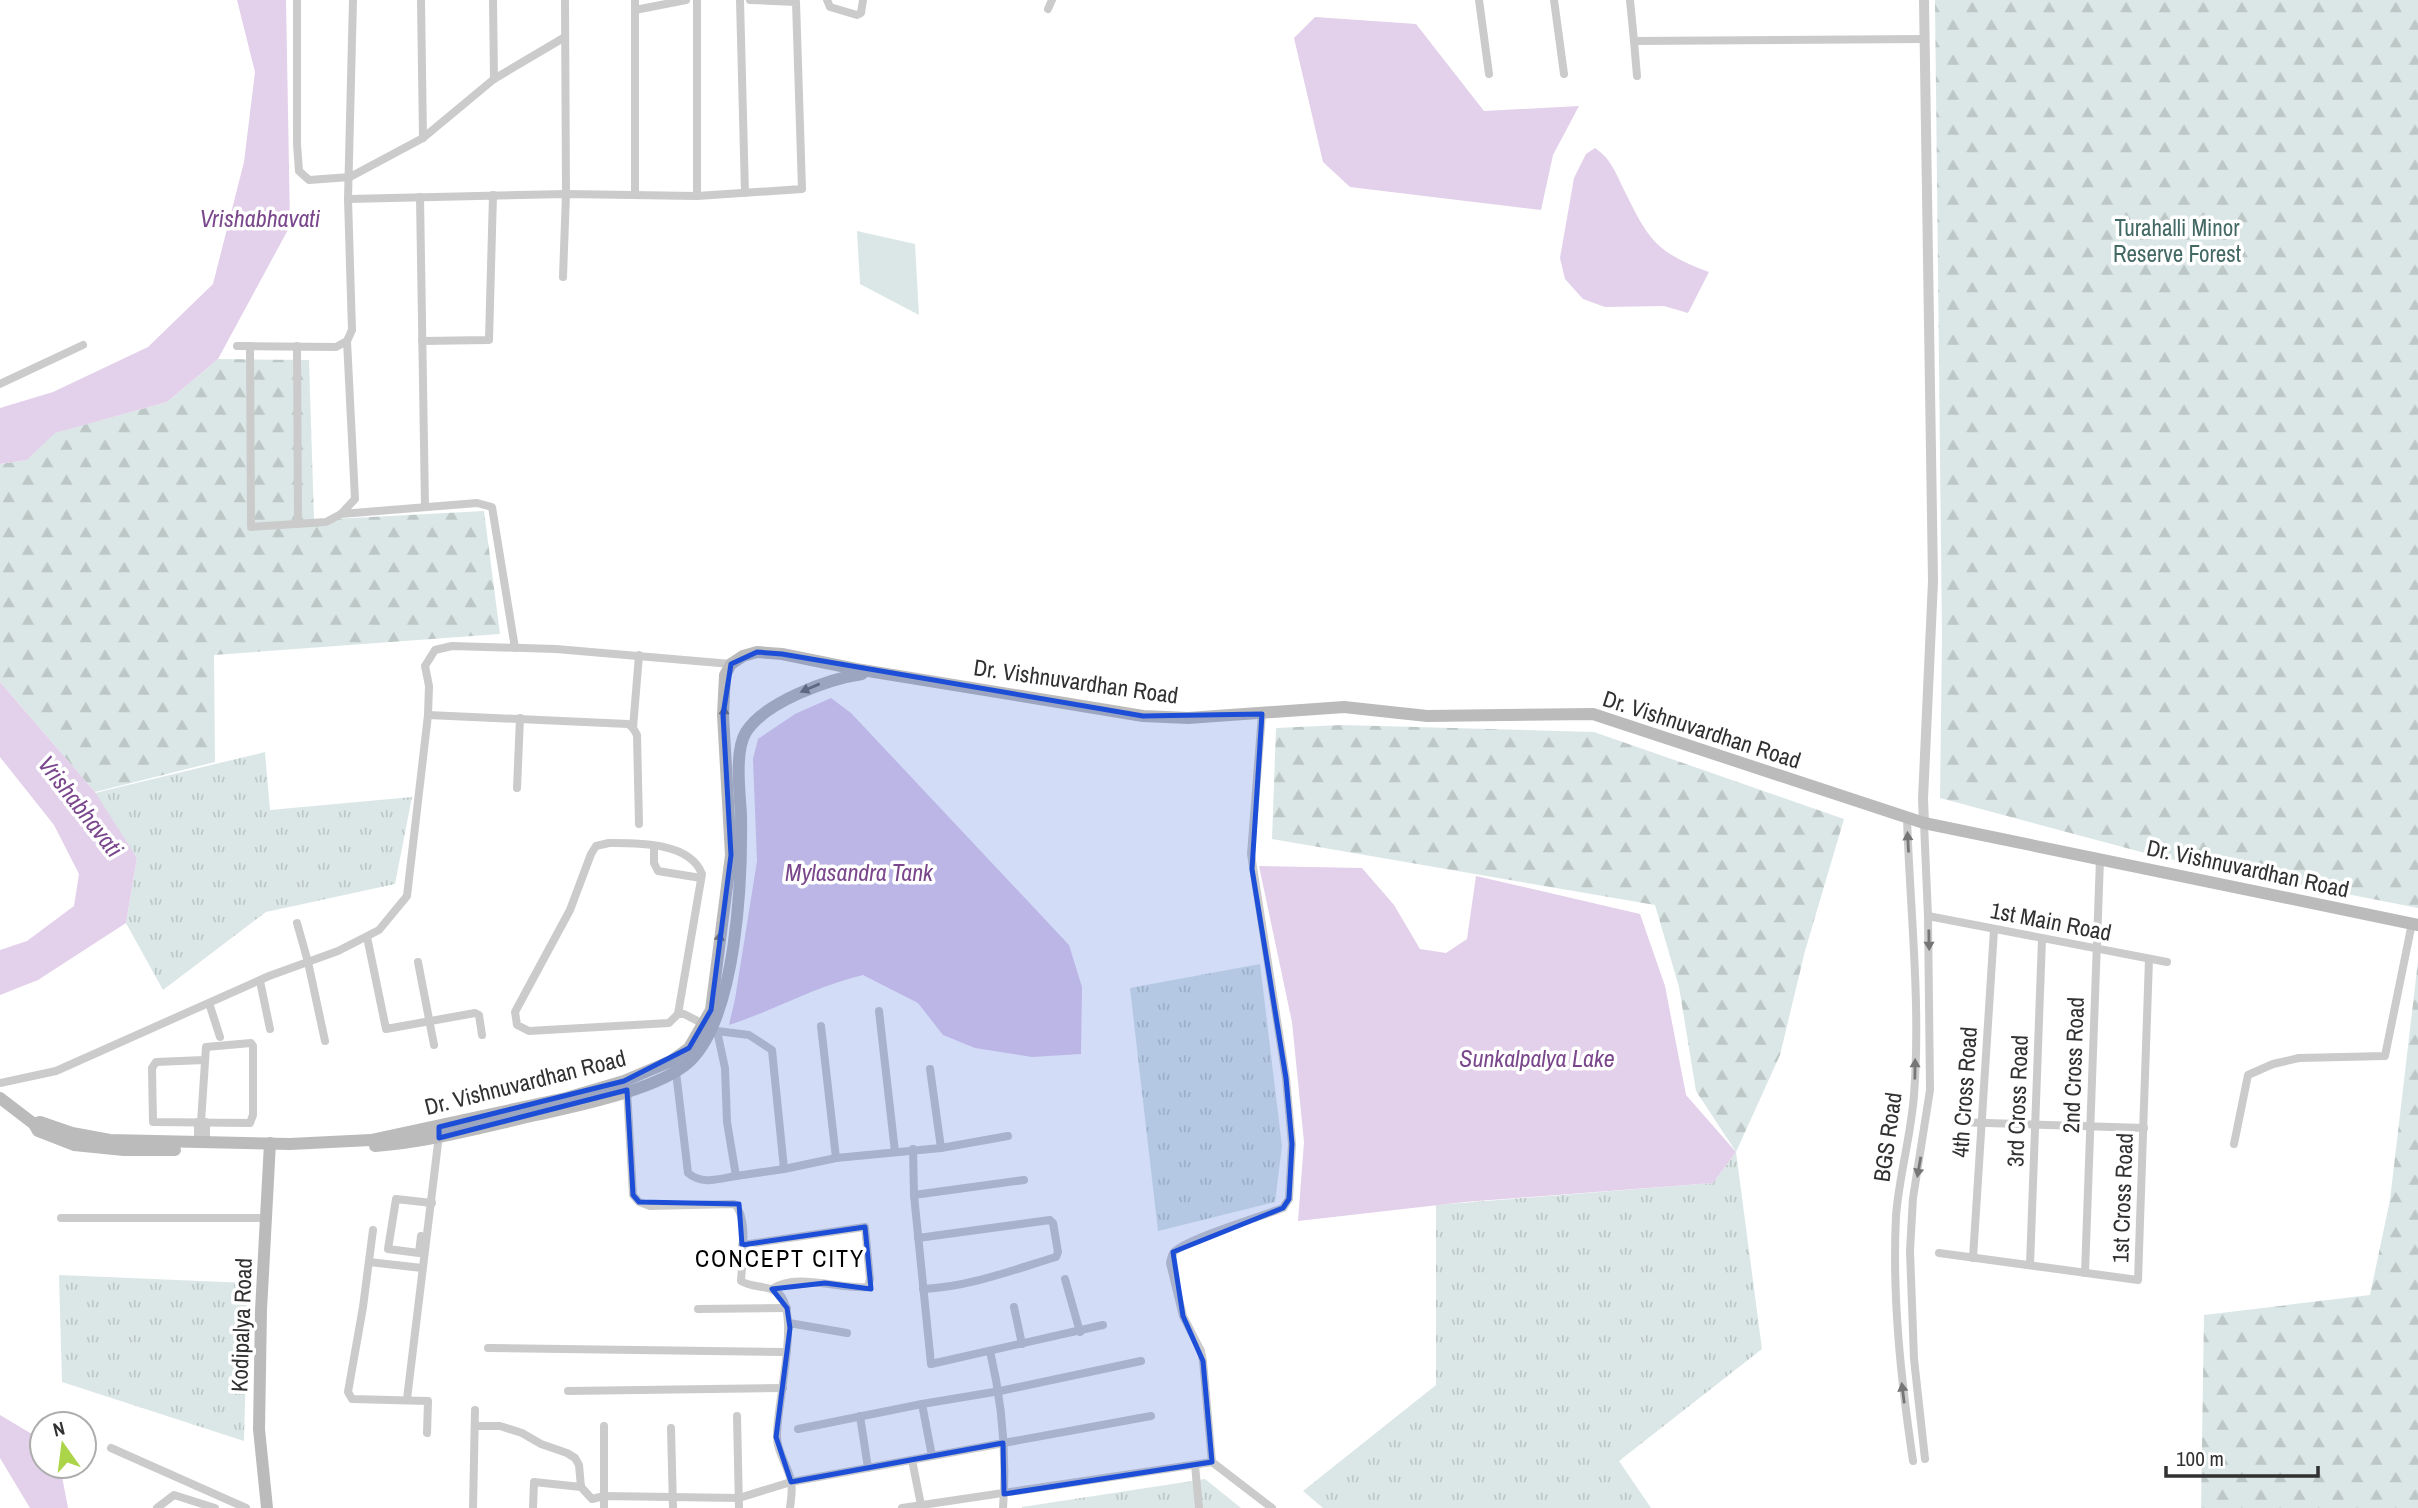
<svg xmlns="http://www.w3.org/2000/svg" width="2418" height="1508" font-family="'Archivo Narrow',sans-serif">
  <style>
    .grass { fill: url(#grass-tufts) }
    .forest { fill: url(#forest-firs) }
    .park { fill: #dbe7e6 }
    .water { fill: #e3d0ea }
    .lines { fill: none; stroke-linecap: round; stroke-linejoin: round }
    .minor { stroke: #cbcbcb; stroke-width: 8 }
    .tertiary { stroke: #cbcbcb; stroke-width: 10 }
    .secondary { stroke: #bbb; stroke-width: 12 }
    .oneway { fill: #6f6f6f }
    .oneway2 { fill: #767676 }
    .marked { fill: #1d4ed8; fill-opacity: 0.2; stroke: #1d4ed8; stroke-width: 5; stroke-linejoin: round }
    .labels { text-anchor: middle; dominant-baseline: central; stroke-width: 7; stroke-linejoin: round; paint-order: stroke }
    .park-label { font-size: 23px; fill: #436965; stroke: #fff }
    .street-label { font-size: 23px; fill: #313131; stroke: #fff }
    .water-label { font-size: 24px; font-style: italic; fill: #7a478c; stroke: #fff }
    .neighbourhood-label { font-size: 24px; letter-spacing: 2px; fill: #000; stroke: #fff }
  </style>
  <defs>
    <pattern id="grass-tufts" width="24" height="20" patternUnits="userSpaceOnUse" patternTransform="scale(1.75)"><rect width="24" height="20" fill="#dbe7e6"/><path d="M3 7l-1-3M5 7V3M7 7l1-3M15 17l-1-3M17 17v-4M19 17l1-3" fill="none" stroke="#bcc7c6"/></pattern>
    <pattern id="forest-firs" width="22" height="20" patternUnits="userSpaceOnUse" patternTransform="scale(1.75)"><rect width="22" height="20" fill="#dbe7e6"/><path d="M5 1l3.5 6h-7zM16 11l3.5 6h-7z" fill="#bcc7c6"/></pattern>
  </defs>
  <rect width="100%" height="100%" fill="#fff"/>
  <!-- grass -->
  <g class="grass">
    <polygon points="265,752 270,810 412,797 395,884 266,912 163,990 126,923 137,858 95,793"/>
    <polygon points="1260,964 1282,1146 1275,1202 1158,1231 1130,988"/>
    <polygon points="1736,1152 1762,1349 1619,1461 1651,1508 1323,1508 1303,1491 1436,1385 1436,1205 1713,1183"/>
    <polygon points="59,1275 248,1283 244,1441 62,1382"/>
    <polygon points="1205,1479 1241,1508 1022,1508 1022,1507"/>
  </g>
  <!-- forest -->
  <g class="forest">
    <polygon points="1935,0 2418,0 2418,908 2160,857 1940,798 1942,637"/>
    <polygon points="218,359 309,360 314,520 484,511 500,634 214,655 215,762 95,792 0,682 0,464 27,460 54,433 167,402"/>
    <polygon points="1342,725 1594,732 1844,819 1805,951 1780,1055 1736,1152 1696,1091 1679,987 1655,905 1272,839 1276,728"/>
    <polygon points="2418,961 2418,1508 2201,1508 2204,1315 2370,1295 2390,1200"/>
  </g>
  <!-- park -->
  <polygon class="park" points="857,231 915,244 919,315 860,284"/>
  <!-- water -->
  <g class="water">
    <polygon points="237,0 286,0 290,226 218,359 167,402 55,433 27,460 0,464 0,408 53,392 148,347 213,284 244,162 255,72"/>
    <polygon points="1315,17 1416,24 1484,111 1579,106 1553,155 1541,210 1350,187 1323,162 1294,38"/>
    <path d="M 1595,148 C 1610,158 1615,171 1623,188 C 1648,238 1654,252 1709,272 L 1688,313 L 1664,306 L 1605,307 L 1583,299 L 1565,279 L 1560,258 L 1574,178 L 1586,154 Z"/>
    <polygon points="0,682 95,792 137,858 126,923 38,980 0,995 0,950 27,941 74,906 79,874 54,825 0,757"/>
    <path d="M 831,698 L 851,713 L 1069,945 L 1082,987 L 1081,1054 L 1032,1057 L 975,1048 L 943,1035 L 918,1003 L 863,975 C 816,986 775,1010 729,1025 L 735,999 L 757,861 L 753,759 L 758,739 L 795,714 Z"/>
    <polygon points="1259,866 1362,868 1394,905 1420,949 1446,953 1467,939 1476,876 1640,914 1665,986 1686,1095 1736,1152 1713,1183 1465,1202 1298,1221 1304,1142 1292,1022"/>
    <polygon points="0,1415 42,1440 42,1466 60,1466 68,1508 30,1508 0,1458"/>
  </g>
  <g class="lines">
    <!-- minor -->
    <g class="minor">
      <polyline points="297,0 297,144 299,171 309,180 350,177 423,138 494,79 565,37"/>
      <polyline points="421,0 423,138"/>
      <polyline points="493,0 494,79"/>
      <polyline points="740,0 745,193"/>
      <polyline points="827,0 830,7 857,15 861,13 863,0"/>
      <polyline points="1479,0 1489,74"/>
      <polyline points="1554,0 1564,74"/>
      <polyline points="1630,0 1634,41 1924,39"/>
      <polyline points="1048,9 1052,0"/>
      <polyline points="635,10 686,0"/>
      <polyline points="1634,41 1637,76"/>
      <polyline points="635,195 635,0"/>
      <polyline points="697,196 697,0"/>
      <polyline points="420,197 425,507"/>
      <polyline points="348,199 566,194 697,196 802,189 796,2 750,0"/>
      <polyline points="563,277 566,194 565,0"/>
      <polyline points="422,341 489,340 493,195"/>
      <polyline points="237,346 336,347 347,341 352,330 348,199 353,0"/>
      <polyline points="250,346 251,527 326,522 341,514 355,499 347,341"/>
      <polyline points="297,346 298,524"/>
      <polyline points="0,384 83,345"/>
      <polyline points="341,514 477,503 492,507 515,648"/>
      <polyline points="428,715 628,724 633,728 637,735 639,824"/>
      <polyline points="633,728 639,655"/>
      <polyline points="517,788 520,718"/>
      <path d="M 1907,818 C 1910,910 1921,1003 1914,1095 C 1911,1136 1899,1176 1896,1216 C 1892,1298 1901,1380 1913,1461"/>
      <polyline points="1924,823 1928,916 1930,1090 1913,1198 1910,1251 1914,1359 1925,1459"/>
      <path d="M 609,843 C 638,843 690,842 702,874 L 678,1014 L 669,1023 L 529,1031 L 517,1025 L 515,1012 L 570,910 L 591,854 L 596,846 Z"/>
      <polyline points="654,846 654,863 658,871 701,878"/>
      <polyline points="1928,916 2167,962"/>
      <polyline points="297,923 308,962 325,1041"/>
      <polyline points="367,937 386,1029 475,1013 479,1015 482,1035"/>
      <polyline points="418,962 434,1045"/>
      <polyline points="260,981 270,1029"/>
      <polyline points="209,1003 220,1037"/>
      <polyline points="879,1011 895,1152"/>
      <polyline points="678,1014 684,1014 717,1031 725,1068 727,1122 736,1176 784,1169 836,1158 941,1148 1008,1136"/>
      <polyline points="821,1026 836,1158"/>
      <polyline points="717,1031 749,1035 772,1050 784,1169"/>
      <polyline points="930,1069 941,1148"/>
      <path d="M 676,1072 L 688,1173 C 702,1185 719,1179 736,1176"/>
      <polyline points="0,1083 56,1071 269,976 338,951 379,930 407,896 428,715 429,686 425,666 435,650 452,646 556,649 731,664"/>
      <path d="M 627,1090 L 633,1195 L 639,1202 L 650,1206 L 734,1204 C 749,1216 742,1262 741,1281 C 753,1289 772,1284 781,1296 C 799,1320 777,1403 777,1435 C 776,1450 788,1466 791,1481 C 793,1489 791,1499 790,1508"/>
      <polyline points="201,1122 206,1047 251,1043 253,1046 253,1115 250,1123 153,1122 152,1068 156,1062 204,1060"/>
      <polyline points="206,1122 206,1143"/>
      <polyline points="1956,1122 2144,1128"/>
      <polyline points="198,1143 198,1122"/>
      <polyline points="2234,1144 2248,1075 2273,1064 2299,1058 2385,1056 2412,923"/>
      <polyline points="913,1149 914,1195 931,1364 1103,1325"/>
      <polyline points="914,1195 1024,1180"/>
      <polyline points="61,1218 267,1218"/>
      <polyline points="373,1230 363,1307 348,1392 352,1399 428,1401 427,1433"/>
      <polyline points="421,1236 419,1253 388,1249 396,1199 432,1203"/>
      <path d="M 918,1238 L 1050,1220 L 1053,1223 L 1058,1252 L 1056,1257 C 1013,1270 968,1287 923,1289"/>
      <path d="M 742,1245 L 865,1227 L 870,1279 L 868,1287 C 840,1290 797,1272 772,1289"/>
      <polyline points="1939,1253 2138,1280 2149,959"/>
      <polyline points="1973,1258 1994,930"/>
      <polyline points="369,1262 422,1268"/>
      <polyline points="2030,1265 2042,939"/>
      <polyline points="2085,1273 2100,859"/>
      <polyline points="1065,1279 1080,1332"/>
      <polyline points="1014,1307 1022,1344"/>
      <polyline points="698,1309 787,1308"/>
      <polyline points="789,1323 847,1333"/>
      <polyline points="488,1348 785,1352"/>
      <path d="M 990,1351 C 1002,1402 1007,1455 1003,1508"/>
      <polyline points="568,1391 783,1388"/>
      <polyline points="407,1399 439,1135"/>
      <polyline points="922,1404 932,1456"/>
      <polyline points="737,1416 739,1508"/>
      <polyline points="860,1416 868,1468"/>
      <polyline points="475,1426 500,1426 522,1433 541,1444 567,1453 575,1458 579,1465 581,1487"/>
      <polyline points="671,1428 673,1508"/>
      <polyline points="798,1429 922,1404 1000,1391 1141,1361"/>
      <polyline points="111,1448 246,1508"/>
      <polyline points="912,1460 921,1505"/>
      <path d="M 1212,1462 L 1203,1361 L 1201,1351 L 1183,1316 L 1170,1263 C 1171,1258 1171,1256 1174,1252 C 1186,1239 1262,1216 1283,1208 L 1289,1199 L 1292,1144 L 1286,1078 L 1251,854 L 1262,714"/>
      <polyline points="1195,1465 1199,1508"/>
      <polyline points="157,1508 174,1495 215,1508"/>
      <polyline points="473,1508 475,1410"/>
      <polyline points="533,1508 534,1482 581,1487 592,1499 604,1496 739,1498 791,1482 1151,1416"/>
      <polyline points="604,1508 604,1426"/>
      <polyline points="902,1508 1212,1462 1272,1508"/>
    </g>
    <!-- tertiary -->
    <polyline class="tertiary" points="1924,0 1933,581 1923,799 1924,823"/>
    <!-- secondary -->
    <g class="secondary">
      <polyline points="0,1098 34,1124 38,1131 74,1145 124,1150 175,1150"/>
      <polyline points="34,1124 40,1122 72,1133 110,1140 290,1144 371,1140 566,1098 624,1081 671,1061 689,1048 711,1010 731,855 723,715 725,675 731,664 743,656 757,652 782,654 856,669 1143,716 1188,718 1344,707 1427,716 1593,714 1924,823 2418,925"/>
      <path d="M 375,1146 C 430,1142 483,1127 536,1115 C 576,1106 661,1089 690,1061 C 737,1015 742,880 741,816 C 740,794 734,751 746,732 C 765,702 828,679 862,674"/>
      <polyline points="267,1508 259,1429 261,1310 270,1143"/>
    </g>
  </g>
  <!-- one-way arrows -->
  <defs><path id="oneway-solid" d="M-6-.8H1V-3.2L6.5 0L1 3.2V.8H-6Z" transform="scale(1.75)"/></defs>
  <g class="oneway">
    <use href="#oneway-solid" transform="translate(810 688) rotate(157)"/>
    <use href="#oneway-solid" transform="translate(724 716) rotate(-90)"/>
    <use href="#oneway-solid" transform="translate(719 942) rotate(-83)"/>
  </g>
  <g class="oneway2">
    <use href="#oneway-solid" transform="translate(1908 842) rotate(-93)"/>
    <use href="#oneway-solid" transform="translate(1929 940) rotate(89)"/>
    <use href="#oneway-solid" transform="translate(1915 1069) rotate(-89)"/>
    <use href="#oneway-solid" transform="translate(1919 1167) rotate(100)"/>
    <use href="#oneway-solid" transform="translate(1903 1393) rotate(-97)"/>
  </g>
  <!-- marked area -->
  <path class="marked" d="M 757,652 L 782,654 L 1143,716 L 1262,714 L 1252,869 L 1286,1078 L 1292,1144 L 1289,1199 L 1283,1208 L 1173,1252 L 1183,1316 L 1203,1361 L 1212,1462 L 1004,1494 L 1003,1443 L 791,1482 L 776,1437 L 790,1328 L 787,1308 L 772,1289 L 825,1283 L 871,1289 L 865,1227 L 742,1245 L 739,1204 L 639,1202 L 633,1195 L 627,1090 L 439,1138 L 439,1127 L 624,1081 L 689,1048 L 711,1010 L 731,855 L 723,715 L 731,664 Z"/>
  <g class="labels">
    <!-- park labels -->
    <g class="park-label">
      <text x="2177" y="227">Turahalli Minor<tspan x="2177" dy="26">Reserve Forest</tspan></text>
    </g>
    <!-- street labels -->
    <g class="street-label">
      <text transform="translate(1076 681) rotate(8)">Dr. Vishnuvardhan Road</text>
      <text transform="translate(1702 729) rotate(18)">Dr. Vishnuvardhan Road</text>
      <text transform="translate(2248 868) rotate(12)">Dr. Vishnuvardhan Road</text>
      <text transform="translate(2051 921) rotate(11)">1st Main Road</text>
      <text transform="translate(2073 1065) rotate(-88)">2nd Cross Road</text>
      <text transform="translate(525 1082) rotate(-14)">Dr. Vishnuvardhan Road</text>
      <text transform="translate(1964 1092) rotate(-86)">4th Cross Road</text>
      <text transform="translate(2017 1101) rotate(-88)">3rd Cross Road</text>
      <text transform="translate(1887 1137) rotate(-82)">BGS Road</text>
      <text transform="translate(2122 1198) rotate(-88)">1st Cross Road</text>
      <text transform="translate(241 1325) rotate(-88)">Kodipalya Road</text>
    </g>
    <!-- water labels -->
    <g class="water-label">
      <text x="260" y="218">Vrishabhavati</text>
      <text transform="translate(81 806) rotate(52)">Vrishabhavati</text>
      <text x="859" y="872">Mylasandra Tank</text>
      <text x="1537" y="1058">Sunkalpalya Lake</text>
    </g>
    <!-- neighbourhood labels -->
    <g class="neighbourhood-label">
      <text x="780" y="1258">CONCEPT CITY</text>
    </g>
  </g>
  <!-- north arrow -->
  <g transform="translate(63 1445) rotate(346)"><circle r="33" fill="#ffffff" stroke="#adadad" stroke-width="2"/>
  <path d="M0-5L12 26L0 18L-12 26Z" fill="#acd448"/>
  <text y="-10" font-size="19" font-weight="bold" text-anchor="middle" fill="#313131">N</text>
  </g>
  <!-- scale -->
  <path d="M2166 1466v10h152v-10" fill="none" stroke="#313131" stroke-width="3.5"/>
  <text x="2176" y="1466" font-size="21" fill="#313131" stroke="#ffffff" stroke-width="5" paint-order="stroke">100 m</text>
</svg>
